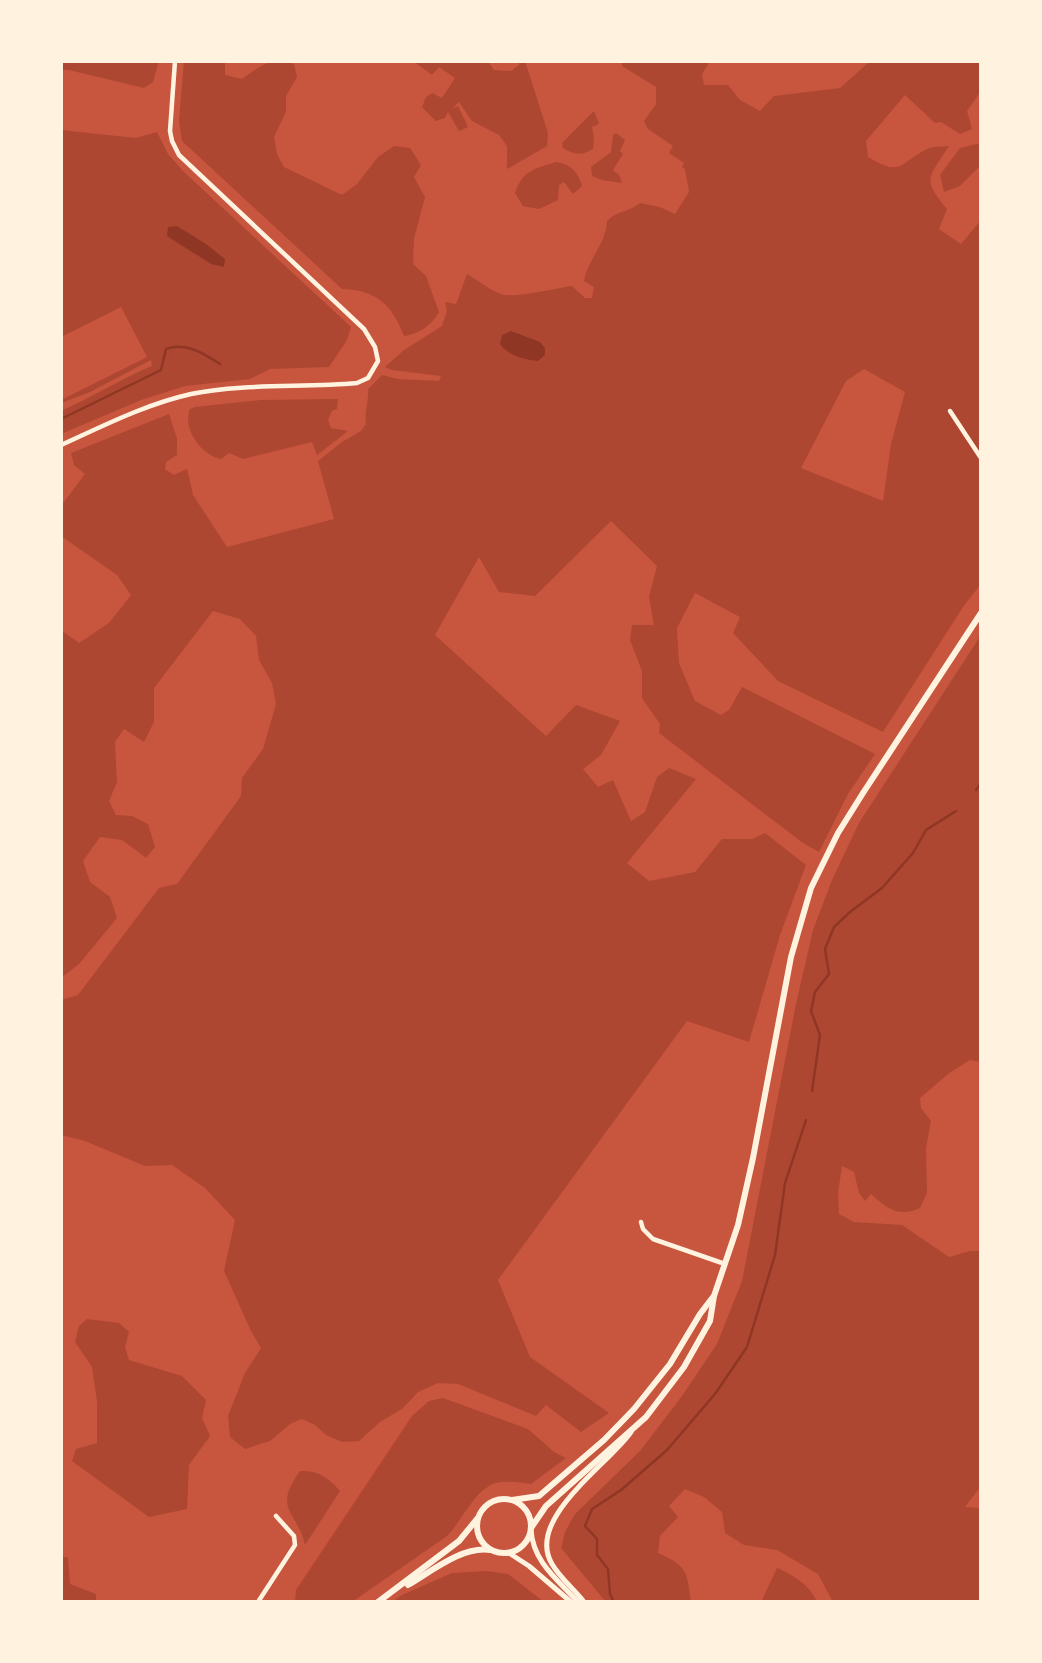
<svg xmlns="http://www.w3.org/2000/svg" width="1042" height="1663" font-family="'Times New Roman',serif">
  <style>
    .green { fill: #ae4732; fill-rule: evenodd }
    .water { fill: #8f3625 }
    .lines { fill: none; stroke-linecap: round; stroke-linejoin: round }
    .stream { stroke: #8f3625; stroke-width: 2.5 }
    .minor { stroke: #fff3e0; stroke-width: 4.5 }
    .tertiary { stroke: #fff3e0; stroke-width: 5 }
    .secondary { stroke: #fff3e0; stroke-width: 6 }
  </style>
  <rect width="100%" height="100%" fill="#c8553d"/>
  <!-- green -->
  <g class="green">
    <polygon points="61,61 159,61 153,82 144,88 69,70 61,70"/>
    <path d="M 184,61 L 225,61 L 225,75 L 242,79 C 258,68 274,54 294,64 L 297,77 L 286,96 L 286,112 L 274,137 L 277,154 L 284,167 L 342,195 L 357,184 L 378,157 L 394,146 L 410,148 L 421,165 L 414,177 L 425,197 L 414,239 L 413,264 L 426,276 L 439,312 C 432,325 419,334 404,336 C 392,305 377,290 342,289 L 182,141 L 179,121 Z"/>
    <polygon points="413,61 488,61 494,70 511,71 519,65 519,61 525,61 548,133 547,146 507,169 507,146 499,135 472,121 459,102 451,109 458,106 468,127 459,131 448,112 445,118 436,121 422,107 426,97 432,93 442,98 455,78 439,67 432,75"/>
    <path d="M 622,61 L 710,61 L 702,74 L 704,85 L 728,85 L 740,100 L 760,111 L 774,96 L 840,88 L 870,61 L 981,61 L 981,91 L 967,111 L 972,129 L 960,134 L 941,122 L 935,123 L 905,95 L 866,141 L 868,157 C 902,177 898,164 927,149 C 933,146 942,147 949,146 C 929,178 921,178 947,209 L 939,229 L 961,244 L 981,220 L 981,584 L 963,607 L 883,732 L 778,681 L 733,633 L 740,617 L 695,593 L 677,628 L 679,663 L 695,701 L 721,715 L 729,710 L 742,687 L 875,754 L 848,794 L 819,852 L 803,843 L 659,733 L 660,724 L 642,698 L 642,671 L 630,640 L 632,625 L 654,625 L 649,597 L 657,566 L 611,521 L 535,596 L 499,592 L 479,557 L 435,635 L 546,736 L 576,705 L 620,721 L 601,755 L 583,769 L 598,787 L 613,780 L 631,821 L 645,812 L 657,777 L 669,768 L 696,779 L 627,863 L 649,881 L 695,872 L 722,839 L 752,839 L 765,833 L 806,865 L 780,935 L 749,1042 L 687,1021 L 498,1280 L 530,1357 L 609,1413 L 581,1432 L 546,1405 L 536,1416 L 458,1384 L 438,1383 L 418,1392 L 402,1409 L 380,1422 L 359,1441 L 342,1442 L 326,1435 L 315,1425 L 302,1419 L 290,1424 L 270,1441 L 245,1449 L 230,1437 L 228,1416 L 245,1373 L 261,1348 L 251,1331 L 224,1271 L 235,1220 L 205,1188 L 172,1165 L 145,1166 L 85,1141 L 61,1135 L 61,1000 L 78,995 L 159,888 L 177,884 L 241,796 L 242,778 L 263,749 L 276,704 L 272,683 L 259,660 L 256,636 L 240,619 L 213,611 L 154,688 L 154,722 L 144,742 L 124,729 L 115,742 L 117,782 L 109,801 L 116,815 L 132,816 L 148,824 L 155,847 L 146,858 L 122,840 L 100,837 L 83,861 L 90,882 L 110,897 L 117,918 L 79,964 L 61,978 L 61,630 L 79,643 L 109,623 L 131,595 L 117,575 L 61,536 L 61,506 L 85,474 L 74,465 L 71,453 L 169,414 L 177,439 L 177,455 L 166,462 L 165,469 L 174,475 L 187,469 L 193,495 L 227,547 L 334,519 L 318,461 L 342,442 L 361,431 L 366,424 C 364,411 369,402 368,389 L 382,375 L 398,379 L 439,381 L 441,376 L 392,370 L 385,367 L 404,350 L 442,326 L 447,311 L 445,302 L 456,304 L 467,274 C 478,280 489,290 501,294 C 513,299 556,288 572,286 L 585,298 L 592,298 L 594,287 L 584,281 C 588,259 606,244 607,221 C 616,211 629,212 640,203 L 660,207 L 675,214 L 689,192 L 685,169 L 682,167 L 684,163 L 669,153 L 673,146 L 648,129 L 644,121 L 656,104 L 656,87 L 622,66 ZM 864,369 L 905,392 L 891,444 L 883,501 L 801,468 L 846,381 Z"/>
    <path d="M 594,111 L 599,124 L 592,127 L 594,138 L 593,149 C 582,156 574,155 563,148 L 562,143 Z"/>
    <path d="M 61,130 L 136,138 L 157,132 L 168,154 L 183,171 L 351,327 L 347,340 L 329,367 L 270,369 L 250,379 L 185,386 L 141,400 L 61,434 L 61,411 C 92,397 121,379 152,366 L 151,360 L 90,392 L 61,403 L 61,400 L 147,357 L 121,307 L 61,337 Z"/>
    <polygon points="616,133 625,140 620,151 623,154 613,170 619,175 622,183 602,180 592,176 591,167 611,152 613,135"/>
    <polygon points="981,143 981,165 960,186 944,192 940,175 960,148"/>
    <path d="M 556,162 C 571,164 578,172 582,186 L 573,194 L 564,182 L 559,185 L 558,200 L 539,209 L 523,206 L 515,193 C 523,170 534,169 556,162 Z"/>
    <path d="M 338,399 L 337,409 L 332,411 L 328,420 L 331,428 L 348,431 L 317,455 L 312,442 L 243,459 L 229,453 L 221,459 C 201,455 182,428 190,409 L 195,407 L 260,400 Z"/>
    <path d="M 981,635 L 981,1062 L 970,1060 L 948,1074 L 920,1098 L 921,1108 L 931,1121 L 926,1148 L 927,1193 L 920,1208 C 899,1218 886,1208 871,1194 L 865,1201 L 859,1193 L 854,1172 L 842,1166 L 838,1193 L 839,1214 L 854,1222 L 902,1225 L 949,1257 L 970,1251 L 981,1251 L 981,1486 L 965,1507 L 981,1508 L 981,1602 L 833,1602 L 818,1574 L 777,1550 L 744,1545 L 725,1533 L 722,1512 L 704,1497 L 685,1489 L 669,1506 L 678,1517 L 660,1536 L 658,1553 C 687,1566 687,1571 691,1602 L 606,1602 L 561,1548 L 565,1532 L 575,1514 L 640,1451 L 682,1396 L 717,1344 L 742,1281 L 796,1004 L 813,930 L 832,880 L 859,823 Z"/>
    <polygon points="87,1319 119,1323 129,1332 125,1347 129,1360 182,1376 206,1400 202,1418 210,1436 189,1465 187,1509 149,1517 72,1461 76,1449 97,1443 97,1402 92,1367 75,1342 79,1326"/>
    <path d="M 443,1398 L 528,1429 L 554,1452 L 566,1458 L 531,1484 C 522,1483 512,1481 502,1482 C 477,1483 464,1519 447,1536 L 352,1602 L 295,1602 L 296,1590 L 412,1416 L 429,1401 Z"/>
    <path d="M 300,1471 C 318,1470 328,1477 340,1491 L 305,1545 C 297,1510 272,1510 300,1471 Z"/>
    <polygon points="61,1556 68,1558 70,1584 96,1594 96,1602 61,1602"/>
    <path d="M 777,1568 C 793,1575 810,1585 817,1602 L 761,1602 Z"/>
    <polygon points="487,1571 508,1574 544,1602 392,1602 402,1595 452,1573"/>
  </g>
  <!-- water -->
  <g class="water">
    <polygon points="177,226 206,244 225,259 224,267 211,264 167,236 168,227"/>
    <path d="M 511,331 L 540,342 L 545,348 L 545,355 L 538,361 C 525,360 507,355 500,344 L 502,335 Z"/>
  </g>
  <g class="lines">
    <!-- stream -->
    <g class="stream">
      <path d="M 61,419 L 161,370 L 166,349 C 186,342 203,353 220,364"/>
      <polyline points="976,790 981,783"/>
      <polyline points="812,1091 820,1035 811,1011 815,992 829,974 825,949 834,927 850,912 882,888 913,853 926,830 956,811"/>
      <polyline points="614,1602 610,1594 608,1569 597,1555 597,1539 585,1526 592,1509 621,1490 667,1450 715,1394 747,1347 775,1255 785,1183 806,1120"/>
    </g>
    <!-- minor -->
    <g class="minor">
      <polyline points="950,411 981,458"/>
      <path d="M 61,445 C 103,426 146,404 191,394 C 245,383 302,388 357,383 L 368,378 L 378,361 L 375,347 L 364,329 L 179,155 L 172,141 L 170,131 L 175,61"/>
      <polyline points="641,1222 643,1229 653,1239 725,1264"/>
      <polyline points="258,1602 295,1545 294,1536 276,1516"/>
    </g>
    <!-- tertiary -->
    <g class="tertiary">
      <path d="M 531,1530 C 533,1562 558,1580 578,1602"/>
      <polyline points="509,1553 529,1566 571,1602"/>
      <path d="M 584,1602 C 574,1589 560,1578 552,1564 C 525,1519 608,1465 631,1432"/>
    </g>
    <!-- secondary -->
    <g class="secondary">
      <circle cx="504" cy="1526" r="27"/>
      <polyline points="512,1500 539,1496 604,1440 634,1409 670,1364 700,1314 713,1297"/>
      <polyline points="531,1528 546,1506 646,1417 684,1367 710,1321 714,1296 738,1225 753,1158 791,957 811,888 838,833 863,793 981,613"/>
      <path d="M 408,1585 C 432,1571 462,1546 490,1550"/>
      <polyline points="378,1602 459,1541 477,1519"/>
    </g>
  </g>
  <!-- border -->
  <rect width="1042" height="1663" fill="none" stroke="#fff3e0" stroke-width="126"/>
</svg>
